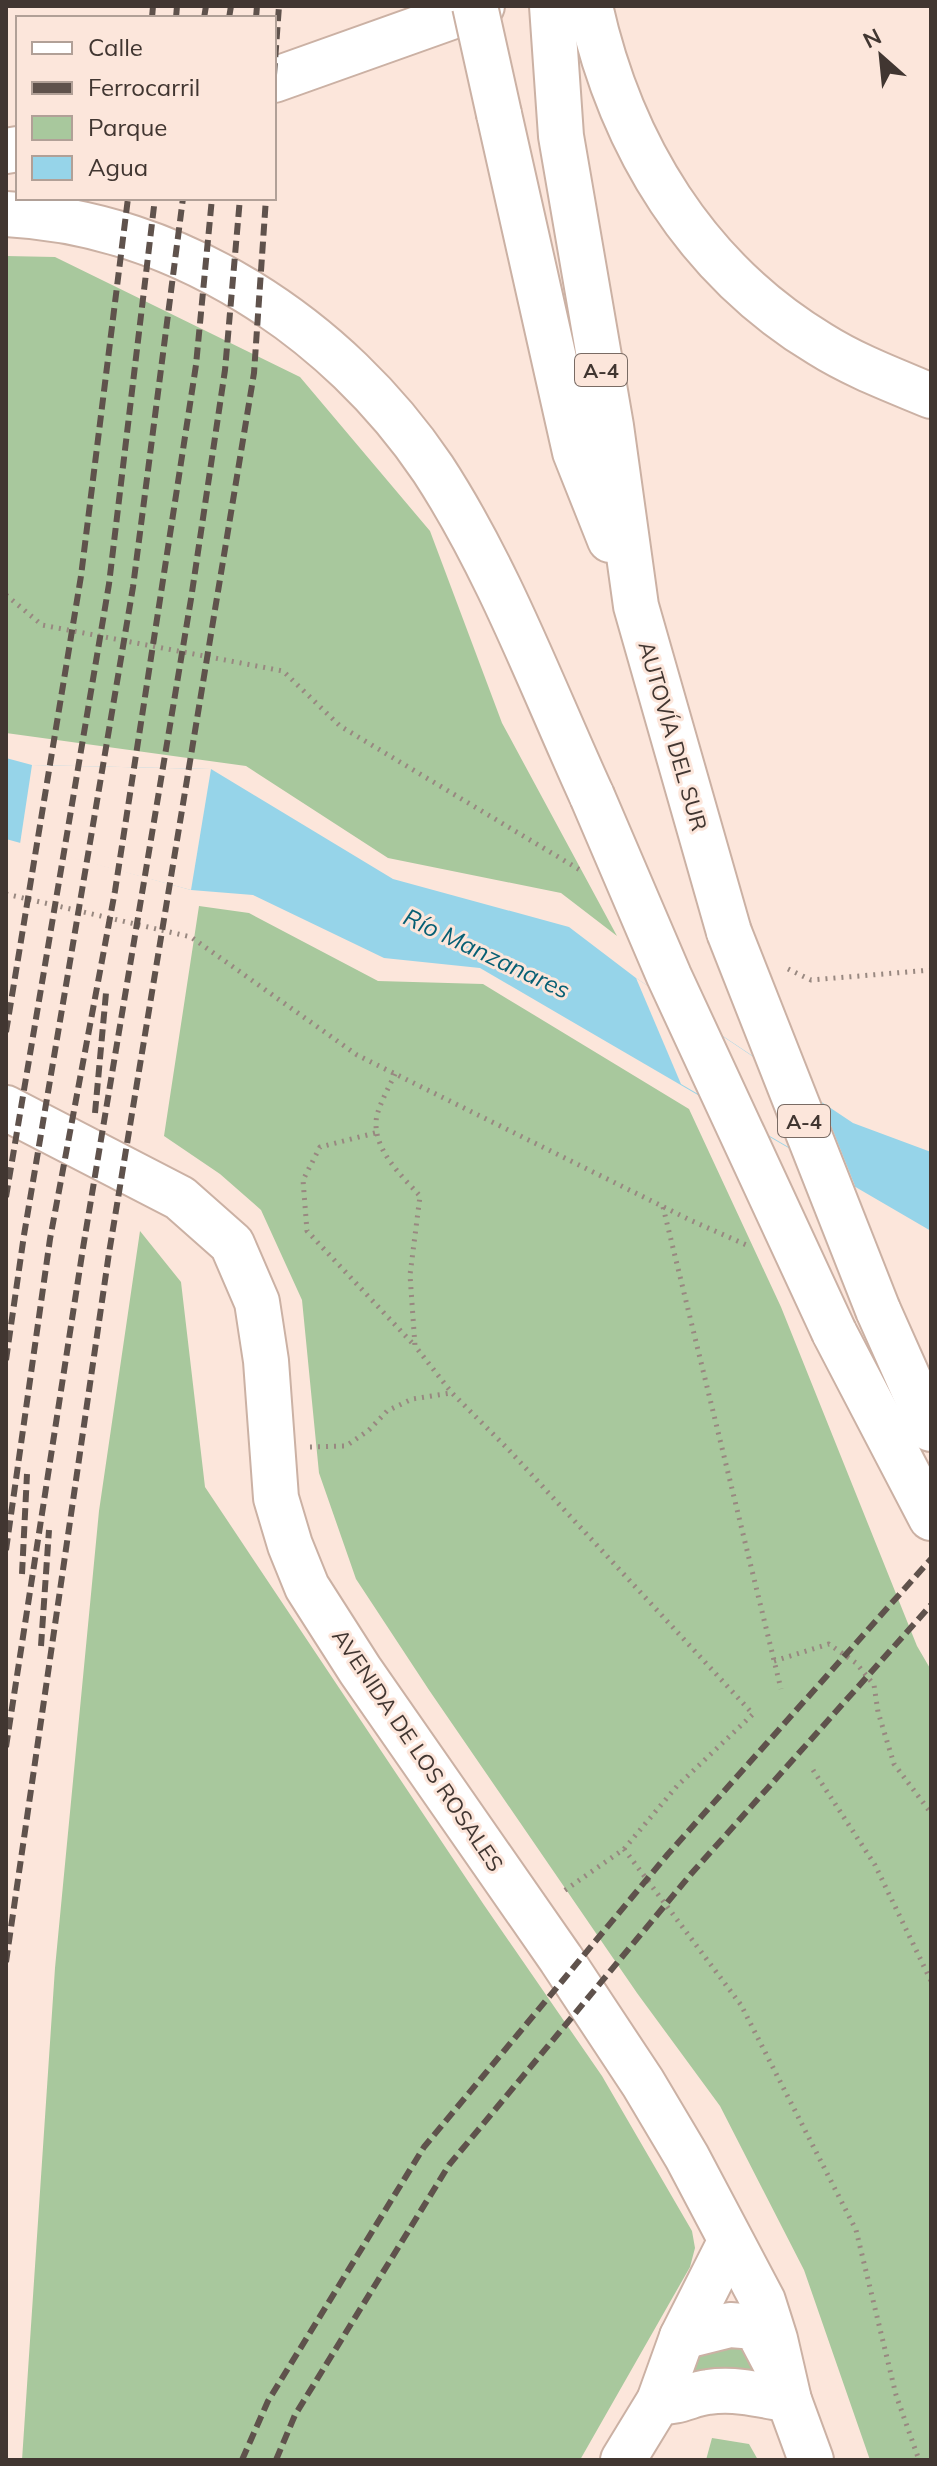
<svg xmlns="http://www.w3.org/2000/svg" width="937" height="2466" font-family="Mulish,sans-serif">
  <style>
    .green { fill: #a8c89d }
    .water { fill: #96d4e9 }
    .pier { fill: #fce6db }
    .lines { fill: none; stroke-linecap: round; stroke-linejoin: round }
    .tertiary-casing { stroke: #cbb1a4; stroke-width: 48 }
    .motorway-casing { stroke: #cbb1a4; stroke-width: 48 }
    .path { stroke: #988880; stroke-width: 5; stroke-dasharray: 2 6; stroke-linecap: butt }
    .tertiary { stroke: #fff; stroke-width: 44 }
    .motorway { stroke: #fff; stroke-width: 44 }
    .rail { stroke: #5f524c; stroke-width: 6; stroke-dasharray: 12 6; stroke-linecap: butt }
    .motorway-bridge-casing { stroke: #cbb1a4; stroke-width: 48; stroke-linecap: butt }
    .motorway-bridge { stroke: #fff; stroke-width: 44 }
    .labels { text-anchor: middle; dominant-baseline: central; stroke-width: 6; stroke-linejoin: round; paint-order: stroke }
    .shield { fill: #fce6db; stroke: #796b64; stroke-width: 2 }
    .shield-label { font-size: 20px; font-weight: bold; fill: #413631 }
    .street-label { font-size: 22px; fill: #413631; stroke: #fce6db }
    .water-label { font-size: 24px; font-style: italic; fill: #075f74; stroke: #fce6db }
  </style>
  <rect width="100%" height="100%" fill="#fce6db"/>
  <!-- green -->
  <g class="green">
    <polygon points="6,256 55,257 300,377 430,531 502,723 617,936 561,893 388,858 246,766 6,733"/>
    <polygon points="199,906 249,913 378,981 483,984 689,1109 781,1307 917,1646 931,1670 931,2460 870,2460 804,2270 720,2106 637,1993 429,1690 356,1579 319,1473 302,1300 261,1210 220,1174 164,1136"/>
    <polygon points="140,1231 181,1282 205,1487 484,1905 602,2076 692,2231 695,2248 690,2267 580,2460 22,2460 55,1968 99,1511"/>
    <polygon points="737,2338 763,2383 670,2387 687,2355"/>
    <polygon points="712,2438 749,2444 758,2460 706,2460"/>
  </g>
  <!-- water -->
  <polygon class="water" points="6,758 32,765 211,769 393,879 569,927 636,978 853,1123 931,1152 931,1231 480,968 384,958 253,895 191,890 6,839"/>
  <!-- pier -->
  <g class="pier">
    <polygon points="32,765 211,769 191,890 20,844"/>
    <polygon points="636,978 822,1103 855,1186 681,1084"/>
  </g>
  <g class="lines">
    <defs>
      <g id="tertiary">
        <polyline points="6,1108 180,1198 232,1244 257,1302 266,1361 276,1498 290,1545 307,1587 360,1670 561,1959 643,2083 687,2157 763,2301 775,2339 789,2400 811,2460"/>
        <polyline points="682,2337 730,2325 756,2327 775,2363"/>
        <path d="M 659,2401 C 678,2404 690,2394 708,2392 C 736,2388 762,2395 789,2400"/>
        <polyline points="623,2460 659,2401 682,2337 730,2242"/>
      </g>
      <g id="motorway">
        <polyline points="552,6 561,136 611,426 636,606 729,932"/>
        <path d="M 590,6 C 621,146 696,269 820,344 C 855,366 893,380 931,396"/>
        <polyline points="274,80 482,6"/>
        <polyline points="499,114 575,452 610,540"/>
        <polyline points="6,151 18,149"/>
        <path d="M 6,214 C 178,223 338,328 433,469 C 499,570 542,687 592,796"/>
        <polyline points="878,1310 931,1429"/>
        <polyline points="834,1332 931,1518"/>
      </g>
    </defs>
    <!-- tertiary casing -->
    <use href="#tertiary" class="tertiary-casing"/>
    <!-- motorway casing -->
    <use href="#motorway" class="motorway-casing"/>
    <!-- path -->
    <g class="path">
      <polyline points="6,595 42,625 283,671 340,726 580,870"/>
      <polyline points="6,894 191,937 357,1055 690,1220 751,1247"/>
      <polyline points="788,969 811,980 931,970"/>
      <path d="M 395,1074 C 389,1087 381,1101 377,1115 C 370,1147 401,1175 420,1196 L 410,1275 L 415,1346 L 452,1393 L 507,1448 L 753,1714 L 677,1786 L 624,1849 L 561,1893"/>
      <polyline points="375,1133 320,1147 303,1180 307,1231 415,1346"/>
      <polyline points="663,1207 781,1689"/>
      <polyline points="310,1447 346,1446 369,1430 387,1411 412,1399 451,1393"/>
      <polyline points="774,1661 829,1644 856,1663 874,1685 878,1712 894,1764 931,1813"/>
      <polyline points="813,1770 875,1865 931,1981"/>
      <polyline points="624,1849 741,2005 856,2230 896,2395 919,2460"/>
    </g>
    <!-- tertiary -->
    <use href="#tertiary" class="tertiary"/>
    <!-- motorway -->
    <use href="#motorway" class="motorway"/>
    <!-- rail -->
    <g class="rail">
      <polyline points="152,18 153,6"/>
      <polyline points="176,18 177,6"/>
      <polyline points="204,18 206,6"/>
      <polyline points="229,18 231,6"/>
      <polyline points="256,18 257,6"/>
      <polyline points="274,75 279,6"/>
      <polyline points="6,1032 81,576 128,198"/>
      <polyline points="95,1113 106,993"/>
      <polyline points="6,1197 109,584 155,198"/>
      <polyline points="6,1360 24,1235 133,587 183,198"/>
      <polyline points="6,1550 50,1239 115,891 161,593 196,365 212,198"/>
      <polyline points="22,1574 27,1474"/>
      <polyline points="41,1646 49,1530"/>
      <polyline points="6,1747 83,1248 191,599 225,370 240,198"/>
      <polyline points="6,1962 109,1253 254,373 266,198"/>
      <polyline points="242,2460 268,2401 424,2147 668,1854 931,1559"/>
      <polyline points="276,2460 295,2415 449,2165 691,1874 931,1605"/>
    </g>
    <defs>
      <g id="motorway-bridge">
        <polyline points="475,6 499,114"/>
        <polyline points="592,796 669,976 834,1332"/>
        <polyline points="729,932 878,1310"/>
      </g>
    </defs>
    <!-- motorway-bridge casing -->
    <use href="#motorway-bridge" class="motorway-bridge-casing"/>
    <!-- motorway-bridge -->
    <use href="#motorway-bridge" class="motorway-bridge"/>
  </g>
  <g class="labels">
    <!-- shield labels -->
    <g class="shield">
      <rect x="575" y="354" width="52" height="32" rx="6"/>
      <rect x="778" y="1105" width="52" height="32" rx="6"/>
    </g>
    <g class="shield-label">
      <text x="601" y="370">A-4</text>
      <text x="804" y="1121">A-4</text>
    </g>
    <!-- street labels -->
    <g class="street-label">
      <text transform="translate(673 736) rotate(74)">AUTOVÍA DEL SUR</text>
      <text transform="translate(418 1750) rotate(56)">AVENIDA DE LOS ROSALES</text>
    </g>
    <!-- water labels -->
    <g class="water-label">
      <text transform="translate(487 953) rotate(25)">Río Manzanares</text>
    </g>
  </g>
  <!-- border -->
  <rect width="937" height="2466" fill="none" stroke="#413631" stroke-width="16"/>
  <!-- legend -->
  <rect x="16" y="16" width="260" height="184" fill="#fce6db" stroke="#b1a097" stroke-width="2"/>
  <rect x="32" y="42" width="40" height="12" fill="#ffffff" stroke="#b1a097" stroke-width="2"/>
  <text x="88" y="56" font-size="24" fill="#413631">Calle</text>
  <rect x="32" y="82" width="40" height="12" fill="#5f524c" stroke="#b1a097" stroke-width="2"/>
  <text x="88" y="96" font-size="24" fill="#413631">Ferrocarril</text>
  <rect x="32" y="116" width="40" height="24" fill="#a8c89d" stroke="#b1a097" stroke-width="2"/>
  <text x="88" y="136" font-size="24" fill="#413631">Parque</text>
  <rect x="32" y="156" width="40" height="24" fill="#96d4e9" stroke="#b1a097" stroke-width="2"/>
  <text x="88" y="176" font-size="24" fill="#413631">Agua</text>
  <!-- north arrow -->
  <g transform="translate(881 56) rotate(333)" stroke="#fce6db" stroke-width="6" paint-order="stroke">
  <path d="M0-6L14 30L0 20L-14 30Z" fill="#413631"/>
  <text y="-12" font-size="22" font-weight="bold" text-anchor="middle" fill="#413631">N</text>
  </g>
</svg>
